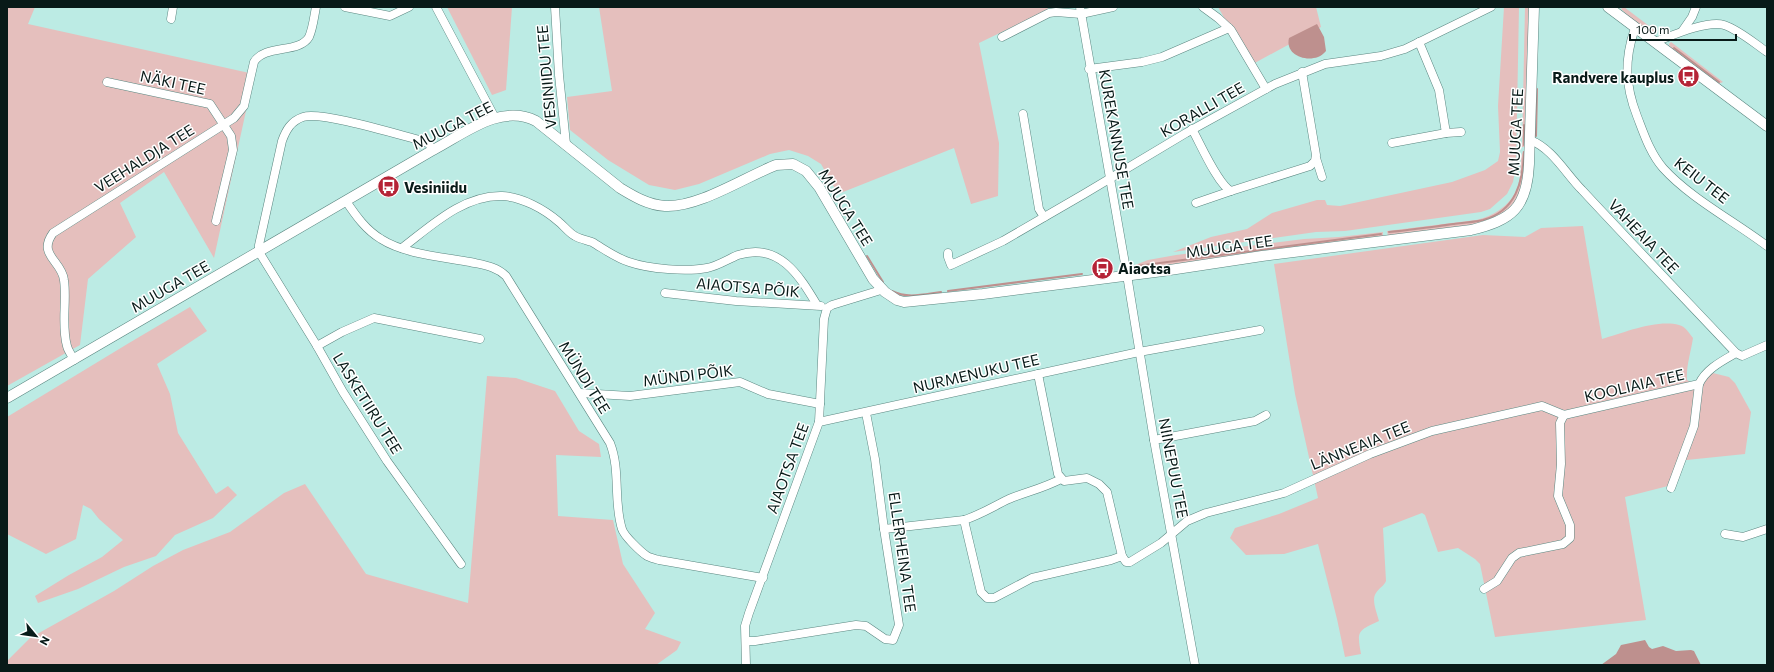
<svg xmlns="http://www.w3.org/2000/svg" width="1774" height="672" font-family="Commissioner,sans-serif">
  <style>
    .green { fill: #e5bfbd }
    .water { fill: #be908e }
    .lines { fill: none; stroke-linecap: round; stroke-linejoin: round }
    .stream { stroke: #be908e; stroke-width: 2 }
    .minor-casing { stroke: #5b8781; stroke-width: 9 }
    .tertiary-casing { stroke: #5b8781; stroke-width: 11 }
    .minor { stroke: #fff; stroke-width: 8 }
    .tertiary { stroke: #fff; stroke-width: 10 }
    .labels { text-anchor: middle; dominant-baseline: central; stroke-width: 3; stroke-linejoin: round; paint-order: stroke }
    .street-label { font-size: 15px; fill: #081a18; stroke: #fff }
    .poi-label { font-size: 15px; font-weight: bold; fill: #081a18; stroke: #fff; text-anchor: start }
  </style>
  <rect width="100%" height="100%" fill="#bcebe4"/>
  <!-- green -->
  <g class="green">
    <polygon points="7,7 35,7 28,24 254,74 214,258 164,172 120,203 136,237 88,279 80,345 7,386"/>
    <polygon points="447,7 512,7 506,90 492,95"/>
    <polygon points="599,7 1048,7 1048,10 979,43 999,143 998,196 971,204 954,148 838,194 821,164 808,156 789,150 770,154 699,184 675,190 649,185 608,160 570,130 567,97 612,91"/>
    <polygon points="1218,7 1316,7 1321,27 1251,65"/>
    <polygon points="1504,7 1519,7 1516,166 1513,182 1507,194 1490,209 1481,212 1345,231 1316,232 1173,252 1211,237 1247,229 1272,213 1317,200 1325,200 1327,205 1340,206 1452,182 1485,170 1498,161 1500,152 1498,106"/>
    <polygon points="1525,7 1529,7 1526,147 1522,147"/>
    <path d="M 1624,7 L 1657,32 L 1657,33 C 1643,31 1631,19 1621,9 Z"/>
    <polygon points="1671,42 1723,82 1718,84 1670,48 1669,44"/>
    <path d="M 1523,151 L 1525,151 L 1523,184 L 1518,198 L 1510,208 L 1491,221 L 1467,226 L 1388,236 L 1387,231 L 1476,220 C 1498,215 1518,200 1520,176 C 1521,168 1520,158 1523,151 Z"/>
    <path d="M 1583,226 L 1602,339 C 1623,333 1657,319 1679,325 C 1685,326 1689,333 1693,338 C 1691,352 1686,366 1687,380 L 1694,384 L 1713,373 L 1729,377 L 1735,383 L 1751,412 L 1745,454 L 1677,461 L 1668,486 L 1625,497 L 1646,620 L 1495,637 L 1480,564 L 1475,559 L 1458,548 L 1438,552 L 1425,515 L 1422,513 L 1383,528 L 1386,581 C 1384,586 1379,588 1376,593 C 1371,600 1377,613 1379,621 C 1357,631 1357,631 1361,654 L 1345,657 L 1337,619 L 1318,544 L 1284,554 L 1246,555 L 1230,538 L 1235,528 L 1279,514 L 1318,498 L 1295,394 L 1274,264 L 1483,235 L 1525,237 L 1541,228 Z"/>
    <polygon points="1383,232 1383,236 1137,270 1135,265 1148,260 1176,255 1304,239 1339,237"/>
    <polygon points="190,307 207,331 157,364 170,394 178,433 216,494 228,486 237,495 213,518 175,535 156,556 124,567 78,589 38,603 35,596 69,575 102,557 123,540 99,519 91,509 83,505 76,539 46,554 7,534 7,417 129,343"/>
    <polygon points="487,376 516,378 555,391 579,431 599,444 601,457 556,455 558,516 613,520 623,564 655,613 645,629 681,642 677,650 656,665 7,665 7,661 30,638 114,591 153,566 183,550 230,532 284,493 305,484 366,574 468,603"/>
  </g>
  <!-- water -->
  <g class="water">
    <path d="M 1317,24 L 1324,37 L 1326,51 C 1324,53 1321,56 1318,57 C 1304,62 1285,54 1289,38 Z"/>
    <polygon points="1645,640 1649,647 1652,649 1663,646 1676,651 1691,650 1694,651 1701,665 1601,665 1616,654 1621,645"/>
  </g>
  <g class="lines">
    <!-- stream -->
    <g class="stream">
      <polyline points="1674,48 1719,82"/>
      <polyline points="1524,125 1524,145"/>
      <polyline points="1536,136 1537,89"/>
      <path d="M 1389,232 C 1410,230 1432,227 1453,224 C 1463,223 1474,222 1483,220 C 1516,211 1523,182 1524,152"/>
      <polyline points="867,256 883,282"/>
      <polyline points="1137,266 1381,234"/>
      <path d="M 892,291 C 907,299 925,294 941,292"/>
      <polyline points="948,291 1082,274"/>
    </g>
    <defs>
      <g id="minor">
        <polyline points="345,7 390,16 409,7"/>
        <polyline points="436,7 495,118"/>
        <polyline points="555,7 559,75 566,144"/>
        <polyline points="1080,7 1127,275 1154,440 1195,665"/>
        <polyline points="1203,7 1218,18 1231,30 1266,89"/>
        <polyline points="171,19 173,7"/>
        <path d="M 1635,28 C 1624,60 1625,85 1637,116 C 1644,134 1650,153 1663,168 C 1690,198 1734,221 1767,246"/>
        <polyline points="1683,30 1692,17 1696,7"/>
        <polyline points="1002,37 1049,13 1056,12 1081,14 1113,7"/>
        <polyline points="1419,42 1439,90 1446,133"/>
        <path d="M 1655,42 C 1671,36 1707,20 1724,25 C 1739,30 1754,43 1767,52"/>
        <polyline points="1089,69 1142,62 1162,57 1229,28"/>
        <polyline points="107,82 210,104 231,136 233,150 216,221"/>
        <polyline points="1023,114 1039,209 1044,217"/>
        <path d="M 1192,129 C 1200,143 1218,185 1231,191 L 1310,166 L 1315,161 L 1316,155 L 1302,72"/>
        <path d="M 1530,140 C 1552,148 1566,174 1582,190 C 1633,245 1685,299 1736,353"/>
        <polyline points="1392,143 1446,133 1461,132"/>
        <path d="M 433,150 L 429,144 L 423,141 C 399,135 322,111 303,117 C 291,121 286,130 282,141 L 259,245 L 259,252 L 317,346 L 343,392 L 387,461 L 461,564"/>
        <polyline points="1316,158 1322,177"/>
        <path d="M 346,201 C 356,216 366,230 381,239 C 404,254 443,257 470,262 C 483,265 496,266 506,276 L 610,443 C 621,471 613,501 622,529 C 624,536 641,552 647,556 C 651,558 655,559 659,560 L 763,578"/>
        <polyline points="1196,203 1231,191"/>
        <path d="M 402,248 C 431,226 463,195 502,196 C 522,197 544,209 559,222 C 564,226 569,233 575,236 C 580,239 586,240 592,242 C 604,249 616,258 629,262 C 649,269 687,272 707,268 C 718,266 728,259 738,255 C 779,242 799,275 817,305"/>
        <polyline points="948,253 948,257 951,265 1003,241 1084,194 1186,133 1275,84 1325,64 1381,56 1405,49 1491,7"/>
        <polyline points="665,293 736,301 821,306"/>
        <polyline points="317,346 342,332 374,318 480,339"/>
        <path d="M 74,360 C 72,355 68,351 67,346 C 61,325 67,302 64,280 C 62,261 37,255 53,233 L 234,118 L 244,106 L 254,62 C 265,44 299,54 309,37 C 313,28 314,17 316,7"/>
        <polyline points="1038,374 1058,474 1064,481 1087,478 1099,484 1107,492 1122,556"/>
        <polyline points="580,393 630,396 740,382 768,394 820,404"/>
        <path d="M 1564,415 L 1699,384 C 1706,369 1722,361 1736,353 L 1742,356 L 1767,345"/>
        <polyline points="819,422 1139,352 1260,330"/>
        <polyline points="1154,440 1255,421 1266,415"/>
        <polyline points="1671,488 1694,426 1699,384"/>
        <polyline points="964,520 981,592 987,598 994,598 1032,578 1111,560 1122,556 1126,562 1130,562 1161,543 1187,521 1206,513 1284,493 1370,454 1432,431 1542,406 1564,415"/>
        <path d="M 884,529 L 964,520 C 980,515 994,506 1009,499 C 1026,492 1044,488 1061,479"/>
        <polyline points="1725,534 1743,537 1767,529"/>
        <polyline points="1484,589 1497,581 1512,558 1519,553 1563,544 1570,538 1570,525 1558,496 1561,464 1560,423 1564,415"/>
        <polyline points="746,641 755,641 856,625 866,626 885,639 893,640 899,625 884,529 875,459 866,413"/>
        <polyline points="746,665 745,626 749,613 819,422 824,319 827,308 832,305 881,290"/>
      </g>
      <g id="tertiary">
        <polyline points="1608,7 1767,126"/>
        <path d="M 7,398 L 433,150 C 464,134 500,103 536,121 L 620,188 C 633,196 648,205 665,206 C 698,208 745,177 776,165 L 793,164 L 806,171 L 819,187 L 873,279 L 885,292 L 897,300 L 904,302 L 983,294 L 1163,271 L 1262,256 L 1471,230 C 1512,220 1527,208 1529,164 L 1534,7"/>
      </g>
    </defs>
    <!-- minor casing -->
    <use href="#minor" class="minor-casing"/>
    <!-- tertiary casing -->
    <use href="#tertiary" class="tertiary-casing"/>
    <!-- minor -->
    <use href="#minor" class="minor"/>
    <!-- tertiary -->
    <use href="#tertiary" class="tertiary"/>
  </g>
  <!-- icons -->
  <defs>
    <symbol id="bus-disc" viewBox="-11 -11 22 22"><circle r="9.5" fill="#b52336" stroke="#fff"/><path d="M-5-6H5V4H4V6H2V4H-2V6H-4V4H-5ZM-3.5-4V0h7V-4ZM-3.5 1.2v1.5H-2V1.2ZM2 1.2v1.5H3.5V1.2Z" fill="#fff"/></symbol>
  </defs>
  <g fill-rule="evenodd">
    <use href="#bus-disc" x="1676" y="64" width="25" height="25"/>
    <use href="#bus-disc" x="376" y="174" width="25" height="25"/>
    <use href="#bus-disc" x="1090" y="256" width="25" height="25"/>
  </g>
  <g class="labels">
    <!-- street labels -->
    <g class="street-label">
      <text transform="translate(546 77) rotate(-95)">VESINIIDU TEE</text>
      <text transform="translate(173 82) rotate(12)">NÄKI TEE</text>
      <text transform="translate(1202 109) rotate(-30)">KORALLI TEE</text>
      <text transform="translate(452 125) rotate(-27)">MUUGA TEE</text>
      <text transform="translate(1515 132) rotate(-87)">MUUGA TEE</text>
      <text transform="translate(1117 139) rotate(80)">KUREKANNUSE TEE</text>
      <text transform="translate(144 158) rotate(-32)">VEEHALDJA TEE</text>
      <text transform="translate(1702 180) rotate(38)">KEIU TEE</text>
      <text transform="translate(846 207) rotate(58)">MUUGA TEE</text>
      <text transform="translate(1644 236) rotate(47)">VAHEAIA TEE</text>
      <text transform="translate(1229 246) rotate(-8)">MUUGA TEE</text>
      <text transform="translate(170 286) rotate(-30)">MUUGA TEE</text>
      <text transform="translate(748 287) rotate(5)">AIAOTSA PÕIK</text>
      <text transform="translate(976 373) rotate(-13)">NURMENUKU TEE</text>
      <text transform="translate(688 375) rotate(-7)">MÜNDI PÕIK</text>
      <text transform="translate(585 377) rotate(58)">MÜNDI TEE</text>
      <text transform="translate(1634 385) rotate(-13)">KOOLIAIA TEE</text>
      <text transform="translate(368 403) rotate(58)">LASKETIIRU TEE</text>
      <text transform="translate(1360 445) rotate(-22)">LÄNNEAIA TEE</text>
      <text transform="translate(787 468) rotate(-70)">AIAOTSA TEE</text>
      <text transform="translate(1174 468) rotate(79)">NIINEPUU TEE</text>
      <text transform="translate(903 552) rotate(82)">ELLERHEINA TEE</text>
    </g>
    <!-- poi labels -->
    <g class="poi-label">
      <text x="1674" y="77" text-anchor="end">Randvere kauplus</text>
      <text x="404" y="187">Vesiniidu</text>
      <text x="1118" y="268">Aiaotsa</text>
    </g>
  </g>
  <!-- border -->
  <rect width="1774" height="672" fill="none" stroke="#081a18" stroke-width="16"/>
  <!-- north arrow -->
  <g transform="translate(36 636) rotate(119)" stroke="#ffffff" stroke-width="3" paint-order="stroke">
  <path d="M0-3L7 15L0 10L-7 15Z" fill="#081a18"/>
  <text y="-6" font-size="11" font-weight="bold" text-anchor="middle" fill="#081a18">N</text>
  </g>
  <!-- scale -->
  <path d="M1630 34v6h106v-6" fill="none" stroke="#081a18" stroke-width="2"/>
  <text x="1636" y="34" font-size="12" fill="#081a18" stroke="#ffffff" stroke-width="3" paint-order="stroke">100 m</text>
</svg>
